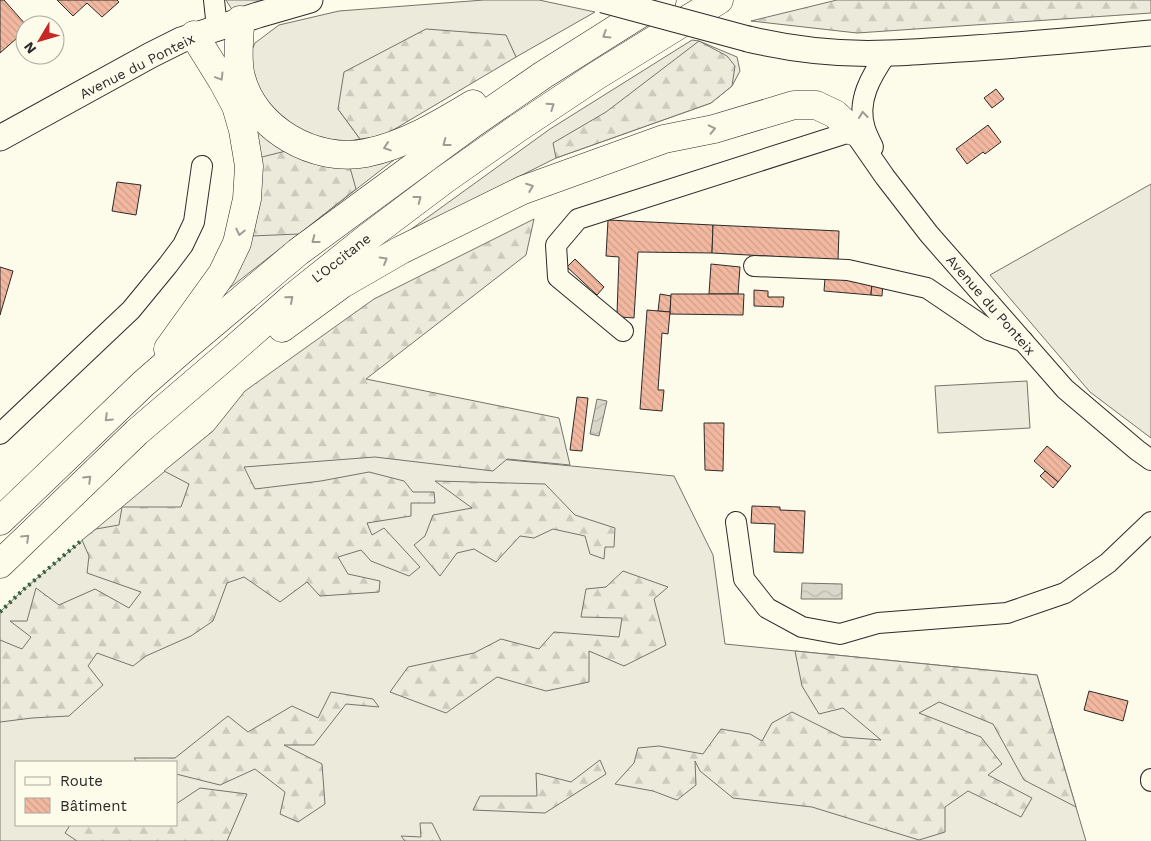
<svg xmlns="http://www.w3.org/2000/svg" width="1151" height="841" font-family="'Work Sans',sans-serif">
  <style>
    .grass { fill: #ecebdb; stroke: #74746e; fill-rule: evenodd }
    .forest { fill: url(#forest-firs); stroke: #74746e }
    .water { fill: url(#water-waves); stroke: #74746e }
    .building { fill: url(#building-back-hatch); stroke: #2b2b2b }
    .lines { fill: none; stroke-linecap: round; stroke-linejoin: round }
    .minor-casing { stroke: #2b2b2b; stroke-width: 22 }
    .major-casing { stroke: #2b2b2b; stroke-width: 27 }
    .highway-casing { stroke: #2b2b2b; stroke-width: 29 }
    .minor { stroke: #fdfbea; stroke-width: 20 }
    .major { stroke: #fdfbea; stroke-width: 25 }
    .highway { stroke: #fdfbea; stroke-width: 28 }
    .major-bridge-casing { stroke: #2b2b2b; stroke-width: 27; stroke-linecap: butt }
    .major-bridge { stroke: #fdfbea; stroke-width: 25 }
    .hedge { stroke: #34623c; stroke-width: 4; stroke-dasharray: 2.5 4; stroke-linecap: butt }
    .oneway { stroke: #9e9d94 }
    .labels { text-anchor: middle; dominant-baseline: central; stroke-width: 4; stroke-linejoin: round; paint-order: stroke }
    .street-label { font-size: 14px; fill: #2b2b2b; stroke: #fdfbea }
  </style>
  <defs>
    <pattern id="forest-firs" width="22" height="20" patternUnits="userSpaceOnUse" patternTransform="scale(1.25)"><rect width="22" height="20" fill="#ecebdb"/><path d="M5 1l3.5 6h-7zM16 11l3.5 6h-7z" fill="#cbcabc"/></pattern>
    <pattern id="water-waves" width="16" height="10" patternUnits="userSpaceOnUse" patternTransform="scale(1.25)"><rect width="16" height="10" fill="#d8d7c9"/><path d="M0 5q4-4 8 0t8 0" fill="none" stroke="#bab9ad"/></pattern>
    <pattern id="building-back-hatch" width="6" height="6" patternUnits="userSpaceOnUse" patternTransform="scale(1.25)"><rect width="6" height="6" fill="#f2b8a0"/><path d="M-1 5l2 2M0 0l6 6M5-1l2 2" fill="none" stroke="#d09e8a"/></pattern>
  </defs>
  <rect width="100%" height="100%" fill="#fdfbea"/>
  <!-- grass -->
  <g class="grass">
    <polygon points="484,0 539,0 595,12 516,57 505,35 338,109 360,139 347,142 321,144 268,111 245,65 255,43 279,25 339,11"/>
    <polygon points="692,40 699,41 737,57 740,71 732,86 711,103 556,158 476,198 381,251 550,129"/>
    <polygon points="247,114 286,151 404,152 213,301 251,236"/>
    <polygon points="1151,184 1151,438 1090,392 990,275"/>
    <polygon points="1027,381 1030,428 938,433 935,386"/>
    <path d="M 213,431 L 674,476 L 713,555 L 725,644 L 1037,675 L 1086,841 L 0,841 L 0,612 L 23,590 ZM 16,762 L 176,762 L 176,825 L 16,825 Z"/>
  </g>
  <!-- forest -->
  <g class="forest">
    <polygon points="226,0 263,0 234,13"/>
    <polygon points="837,0 1151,0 1151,13 857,33 751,21"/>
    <polygon points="426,29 506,35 516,57 383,136 360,139 338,109 344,72"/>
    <polygon points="699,41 727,56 735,66 732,86 711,103 556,158 553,143 606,112"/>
    <polygon points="286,151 349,164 356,189 299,234 251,236 258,158"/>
    <polygon points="534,219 526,255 366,379 559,418 570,465 507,459 493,471 375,457 244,467 255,489 321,481 369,472 404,481 413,492 434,492 435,503 411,503 411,516 367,523 372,535 384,528 420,567 409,576 371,561 361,550 338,557 348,574 380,581 379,592 320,596 307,582 280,602 244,577 227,583 213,621 191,636 146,656 133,666 97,653 88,666 103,685 69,716 32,718 0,722 0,640 22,649 31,637 10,621 27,621 36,588 59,605 95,589 129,608 141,592 87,573 89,556 82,540 96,529 119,525 122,507 181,507 189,484 164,471 213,431 245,391 374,299"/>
    <polygon points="435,481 545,484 575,515 615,528 614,547 605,547 604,559 590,554 585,536 553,529 534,538 520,536 496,562 474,549 457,553 440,576 414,545 425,536 433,515 472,508"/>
    <polygon points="623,571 668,587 654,599 666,645 624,666 589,651 589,682 546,691 497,677 446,713 390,692 408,667 474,653 501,639 539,649 554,632 619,637 622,618 581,617 586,589 606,587"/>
    <polygon points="795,651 1037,675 1076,807 1024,780 993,724 939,702 919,713 981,737 1002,764 988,775 1032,798 1021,817 968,791 945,807 945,832 919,840 812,807 733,798 700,771 695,761 696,785 677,800 653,791 615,784 634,763 638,748 659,746 703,754 721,729 750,734 762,741 772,723 792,712 842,737 881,740 843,708 819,714 802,686"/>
    <polygon points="331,692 373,699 379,707 346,704 314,745 284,745 322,764 325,804 298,822 280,814 285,792 255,769 220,785 176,774 176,762 137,762 134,758 175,758 228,716 248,732 292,706 318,718"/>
    <polygon points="600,760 606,774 545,813 473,810 480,796 537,796 536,773 571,782"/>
    <polygon points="200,788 247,794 227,841 77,841 65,833 70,825 176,825 176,804"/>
    <polygon points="420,823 432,823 441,841 405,841 401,836 421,837"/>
  </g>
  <!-- water -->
  <g class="water">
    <polygon points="597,399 607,401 599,436 590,434"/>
    <polygon points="802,583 842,584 842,599 801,599"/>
  </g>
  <!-- building -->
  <g class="building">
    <polygon points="0,0 4,0 26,25 25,25 25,31 0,53"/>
    <polygon points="57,0 117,0 119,2 102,17 87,3 73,16"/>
    <polygon points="996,89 1004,99 992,108 984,98"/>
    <polygon points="988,125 1001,142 985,154 983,152 967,164 956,149"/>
    <polygon points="117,182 141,185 136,215 112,211"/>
    <polygon points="608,220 713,225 712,253 638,252 634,318 620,317 617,314 619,257 606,256"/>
    <polygon points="713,225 839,231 838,260 712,253"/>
    <polygon points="575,259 604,287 597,295 567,267"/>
    <polygon points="711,264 740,267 738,294 709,294"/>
    <polygon points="0,267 13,271 0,315"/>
    <polygon points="825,278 872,282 871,295 824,291"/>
    <polygon points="872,282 883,283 882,296 871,295"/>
    <polygon points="754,290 768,291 768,297 784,297 783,307 754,306"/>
    <polygon points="660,294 671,296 670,312 658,311"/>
    <polygon points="671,294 744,294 743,315 670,314"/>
    <polygon points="647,310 670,312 668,334 662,333 658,390 664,390 662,411 640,409"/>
    <polygon points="577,397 588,398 582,451 570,450"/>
    <polygon points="704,423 724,423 723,471 705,470"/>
    <polygon points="1047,446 1071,466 1058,482 1034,461"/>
    <polygon points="1045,471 1058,482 1053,488 1040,476"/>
    <polygon points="752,506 780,507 780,510 805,511 803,553 774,552 775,524 751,523"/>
    <polygon points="1089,691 1128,701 1123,721 1084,710"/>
  </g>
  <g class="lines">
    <defs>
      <g id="minor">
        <polyline points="214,0 217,28"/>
        <path d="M 873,147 C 870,141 867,135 865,129 C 856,101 871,76 887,53"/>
        <polyline points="754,266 848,270 927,288 989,330 1023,341"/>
        <polyline points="623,331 558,277 556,245 578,219 853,131 885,177 929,234 1065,389 1137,450 1151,460"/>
        <polyline points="0,434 131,310 168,265 183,245 194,222 202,166"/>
        <polyline points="736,522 744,579 767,608 802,627 840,634 878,623 1007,613 1065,593 1108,563 1151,522"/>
        <polyline points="1151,779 1151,781"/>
      </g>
      <g id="major">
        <path d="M 748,39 C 794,50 841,55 888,53 C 912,53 937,50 961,49 C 1024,45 1088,39 1151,33"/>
        <polyline points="0,138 151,55 181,40 258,15 310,0"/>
      </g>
      <g id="highway">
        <path d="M 240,20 C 240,40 236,58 241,77 C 254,129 315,163 366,153 C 405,145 440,124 473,104"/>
        <polyline points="282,328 342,284 401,250 523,190 664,139 714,129 794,105 816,105 835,114 853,131"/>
        <polyline points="168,349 222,274 237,243 247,199 249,166 243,130 236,106 222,80 194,35"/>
        <polyline points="0,521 143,384 183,349 298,252 472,124 543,75 662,0"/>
        <polyline points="0,564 137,432 227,355 293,297 367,238 444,180 518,128 596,76 719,0"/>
      </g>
    </defs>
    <!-- minor casing -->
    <use href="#minor" class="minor-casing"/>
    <!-- major casing -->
    <use href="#major" class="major-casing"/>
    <!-- highway casing -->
    <use href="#highway" class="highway-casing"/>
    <!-- minor -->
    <use href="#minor" class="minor"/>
    <!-- major -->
    <use href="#major" class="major"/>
    <!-- highway -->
    <use href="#highway" class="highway"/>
    <defs>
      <polyline id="major-bridge" points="603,0 748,39"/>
    </defs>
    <!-- major-bridge casing -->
    <use href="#major-bridge" class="major-bridge-casing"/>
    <!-- major-bridge -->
    <use href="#major-bridge" class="major-bridge"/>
    <!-- hedge -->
    <polyline class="hedge" points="0,612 23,590 82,540"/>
  </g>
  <!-- one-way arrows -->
  <defs><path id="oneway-chevron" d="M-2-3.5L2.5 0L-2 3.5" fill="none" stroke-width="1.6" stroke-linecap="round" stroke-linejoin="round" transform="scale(1.25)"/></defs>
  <g class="oneway">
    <use href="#oneway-chevron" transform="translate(606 35) rotate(148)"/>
    <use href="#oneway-chevron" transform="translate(220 77) rotate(59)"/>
    <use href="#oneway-chevron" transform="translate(551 106) rotate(-34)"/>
    <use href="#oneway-chevron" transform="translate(863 115) rotate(-96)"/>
    <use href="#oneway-chevron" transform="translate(712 129) rotate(-13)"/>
    <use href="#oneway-chevron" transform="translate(446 143) rotate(143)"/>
    <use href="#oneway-chevron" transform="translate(387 147) rotate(162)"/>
    <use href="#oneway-chevron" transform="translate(530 187) rotate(-21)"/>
    <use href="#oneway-chevron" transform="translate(418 199) rotate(-37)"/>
    <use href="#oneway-chevron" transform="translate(240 232) rotate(103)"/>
    <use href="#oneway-chevron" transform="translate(315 240) rotate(143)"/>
    <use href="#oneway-chevron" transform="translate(384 260) rotate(-30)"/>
    <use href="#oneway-chevron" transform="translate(290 299) rotate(-41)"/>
    <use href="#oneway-chevron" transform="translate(108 418) rotate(136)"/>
    <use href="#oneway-chevron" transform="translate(88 479) rotate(-44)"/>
    <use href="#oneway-chevron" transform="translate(26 538) rotate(-44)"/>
  </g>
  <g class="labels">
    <!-- street labels -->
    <g class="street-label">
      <text transform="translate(137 66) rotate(-27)">Avenue du Ponteix</text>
      <text transform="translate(341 258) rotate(-38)">L'Occitane</text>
      <text transform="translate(991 305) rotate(49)">Avenue du Ponteix</text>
    </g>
  </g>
  <!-- legend -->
  <rect x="15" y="761" width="162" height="65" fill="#fdfbea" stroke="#a9a89e"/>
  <rect x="25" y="777" width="25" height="8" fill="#fdfbea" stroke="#a9a89e"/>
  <text x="60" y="786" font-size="15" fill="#2b2b2b">Route</text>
  <rect x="25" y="798" width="25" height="15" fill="url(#building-back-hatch)" stroke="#a9a89e"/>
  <text x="60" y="811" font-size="15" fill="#2b2b2b">Bâtiment</text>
  <!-- north arrow -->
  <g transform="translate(40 40) rotate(232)"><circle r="24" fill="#fdfbea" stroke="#a9a89e"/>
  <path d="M0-4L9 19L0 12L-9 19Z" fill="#c62828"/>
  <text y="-8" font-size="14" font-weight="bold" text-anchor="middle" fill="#2b2b2b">N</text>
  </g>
</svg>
